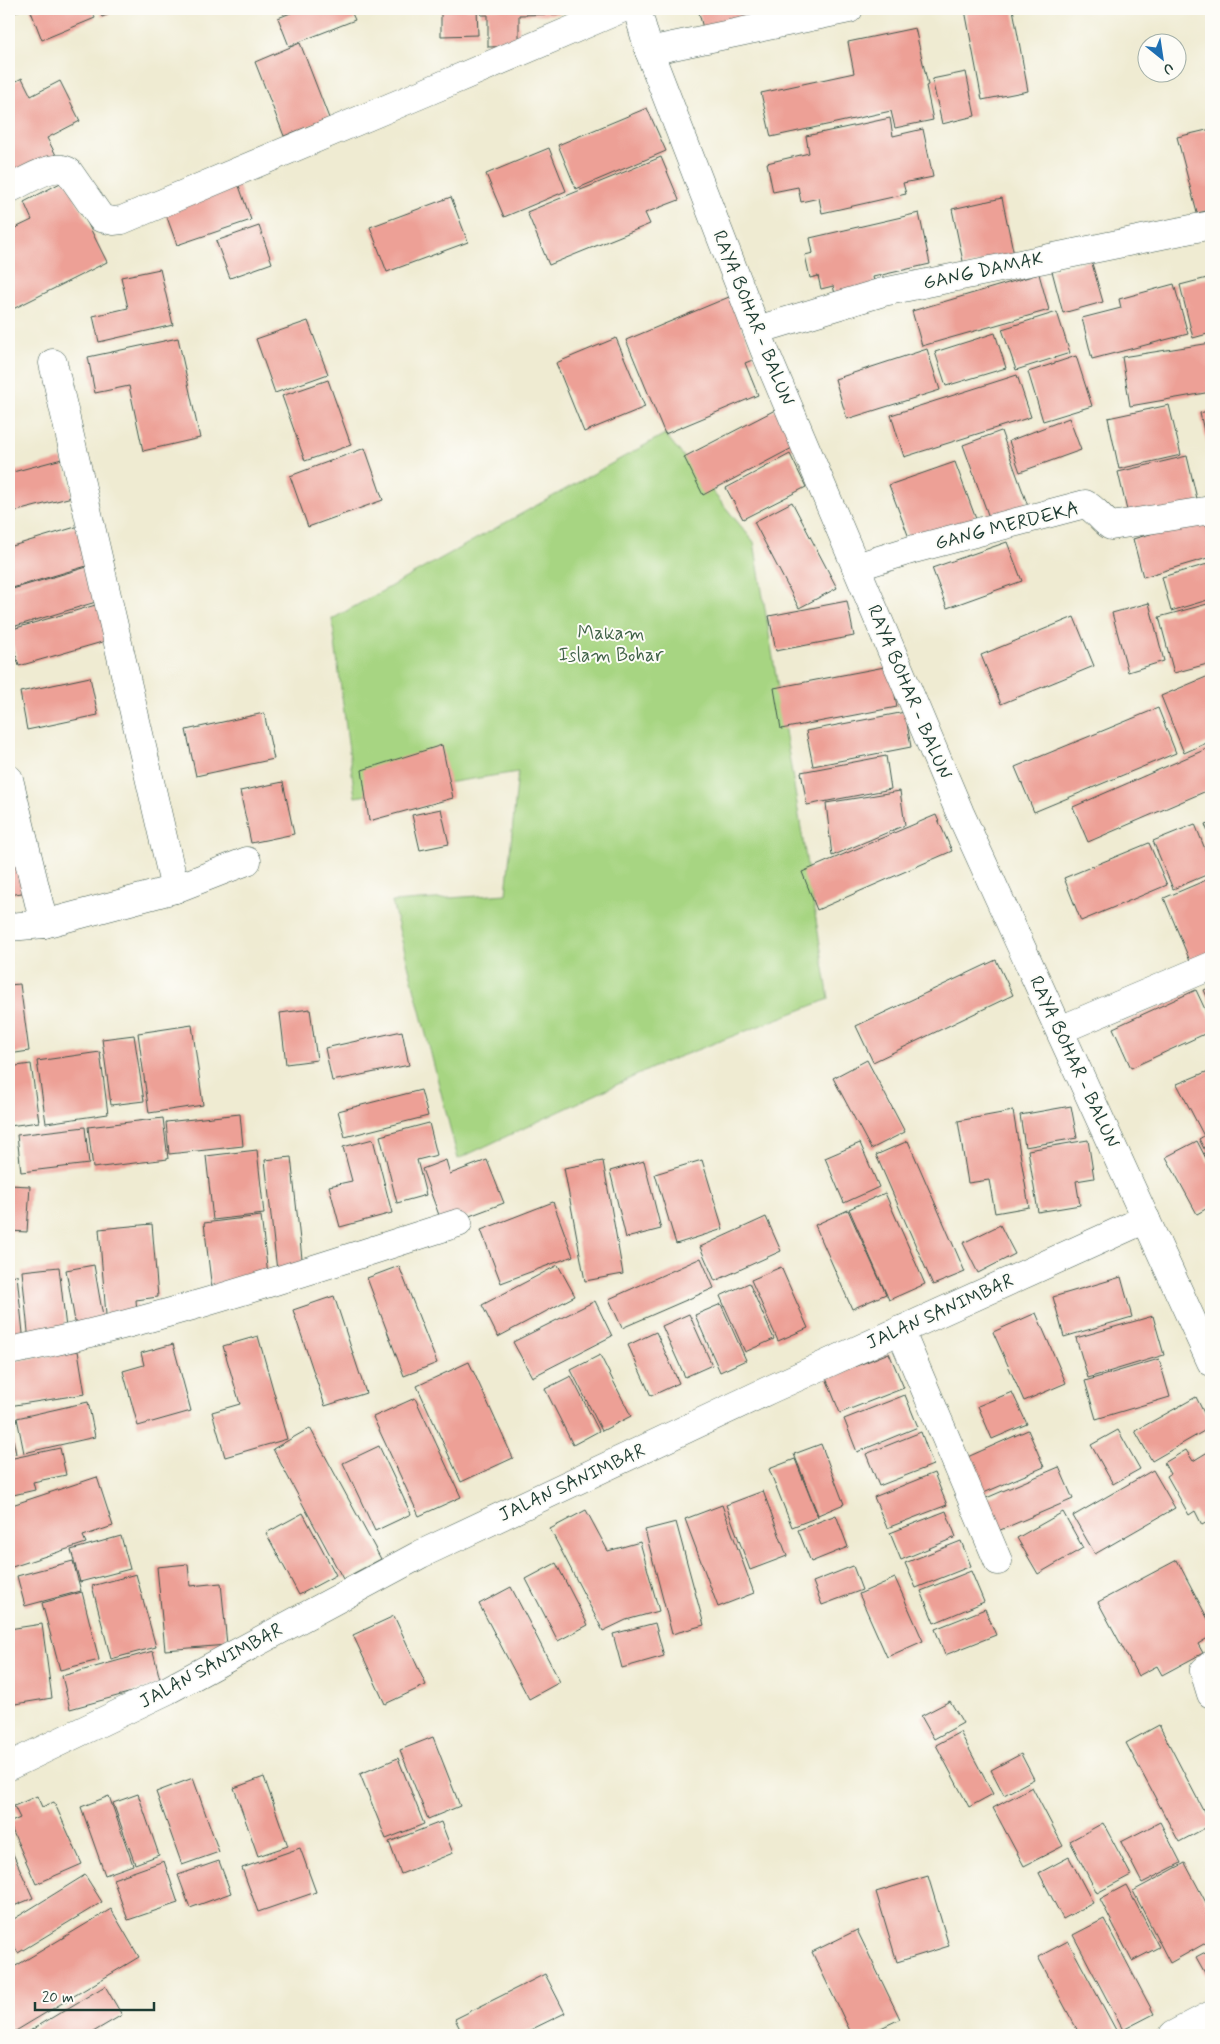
<svg xmlns="http://www.w3.org/2000/svg" width="1220" height="2044" font-family="Mynerve,sans-serif">
  <style>
    .green { fill: #a7d582; stroke: #63895b }
    .building { fill: #eda096 }
    .lines { fill: none; stroke-linecap: round; stroke-linejoin: round }
    .minor-casing { stroke: #3e574c; stroke-width: 29 }
    .tertiary-casing { stroke: #3e574c; stroke-width: 29 }
    .minor { stroke: #fff; stroke-width: 28 }
    .tertiary { stroke: #fff; stroke-width: 28 }
    .labels { text-anchor: middle; dominant-baseline: central; stroke-width: 4; stroke-linejoin: round; paint-order: stroke }
    .street-label { font-size: 19px; fill: #1f3d34; stroke: #fdfcf7 }
    .park-label { font-size: 19px; fill: #416348; stroke: #fdfcf7 }
  </style>
  <rect width="100%" height="100%" fill="#fdfcf7"/>
  <filter id="ink" filterUnits="userSpaceOnUse"><feTurbulence type="fractalNoise" baseFrequency=".02" numOctaves="2"/><feDisplacementMap in="SourceGraphic" scale="10" xChannelSelector="R" yChannelSelector="G"/><feConvolveMatrix kernelMatrix="1 2 1 2 8 2 1 2 1" color-interpolation-filters="sRGB"/></filter>
  <filter id="wash" filterUnits="userSpaceOnUse"><feTurbulence type="fractalNoise" baseFrequency=".0096" numOctaves="4" result="noise"/><feDisplacementMap in="SourceGraphic" scale="20" xChannelSelector="R" yChannelSelector="G"/><feGaussianBlur stdDeviation="1.12" result="paint"/><feColorMatrix in="noise" values="0 0 0 0 0 0 0 0 0 0 0 0 0 0 0 0 0 1.4 0 .05"/><feComposite in="paint" operator="in"/></filter>
  <g filter="url(#wash)">
    <rect width="100%" height="100%" fill="#efebd2"/>
    <!-- green -->
    <polygon class="green" points="665,434 754,542 829,999 663,1063 458,1159 392,902 506,894 518,772 355,797 332,619"/>
    <g id="blocks">
      <!-- building -->
      <g class="building">
        <polygon points="9,9 22,9 9,16"/>
        <polygon points="30,9 92,9 95,18 42,40"/>
        <polygon points="99,9 122,9 102,17"/>
        <polygon points="281,9 297,9 283,14"/>
        <polygon points="301,9 350,9 355,20 289,46 278,18"/>
        <polygon points="441,9 477,9 478,35 441,36"/>
        <polygon points="481,9 559,9 559,14 519,15 519,46 488,47 488,15 481,15"/>
        <polygon points="698,9 758,9 761,21 705,36"/>
        <polygon points="974,9 1013,9 1028,91 982,100 965,10"/>
        <polygon points="915,28 928,85 926,86 933,120 895,128 891,111 771,137 761,93 854,73 848,42"/>
        <polygon points="300,43 329,118 284,136 255,62"/>
        <polygon points="966,72 975,116 942,124 932,79"/>
        <polygon points="22,78 31,96 60,81 80,121 47,138 57,157 9,182 9,85"/>
        <polygon points="647,108 666,151 576,189 558,145"/>
        <polygon points="890,118 893,136 923,129 933,177 903,183 906,194 822,213 819,198 801,202 798,187 773,192 767,163 809,153 806,136"/>
        <polygon points="1211,129 1211,210 1197,213 1177,137"/>
        <polygon points="549,148 566,191 504,217 486,174"/>
        <polygon points="661,157 679,200 645,213 650,224 549,265 527,212"/>
        <polygon points="66,180 107,262 9,311 9,231 32,220 24,202"/>
        <polygon points="238,183 251,220 177,245 164,209"/>
        <polygon points="451,197 468,242 387,272 370,227"/>
        <polygon points="1002,198 1014,255 964,266 952,209"/>
        <polygon points="919,213 930,264 873,277 876,289 836,298 833,286 821,289 818,276 810,278 805,255 813,253 810,238"/>
        <polygon points="259,226 272,263 230,278 216,241"/>
        <polygon points="1091,260 1103,302 1063,313 1052,271"/>
        <polygon points="160,269 173,325 99,342 93,316 128,308 121,277"/>
        <polygon points="1039,274 1049,310 922,346 912,311"/>
        <polygon points="1211,277 1211,333 1193,338 1180,285"/>
        <polygon points="1174,284 1188,334 1092,359 1082,318 1121,308 1119,299"/>
        <polygon points="729,297 755,359 745,363 758,395 665,434 626,340"/>
        <polygon points="1057,312 1070,353 1016,370 1002,329"/>
        <polygon points="308,321 328,374 275,393 256,339"/>
        <polygon points="995,333 1006,368 946,386 935,352"/>
        <polygon points="178,338 200,438 143,451 129,386 95,393 88,357"/>
        <polygon points="616,338 645,407 584,432 556,363"/>
        <polygon points="1211,343 1211,392 1130,406 1122,357"/>
        <polygon points="927,349 940,390 847,419 835,379"/>
        <polygon points="1076,356 1092,406 1043,421 1028,372"/>
        <polygon points="1017,375 1031,417 904,457 891,415"/>
        <polygon points="328,380 351,445 305,461 282,396"/>
        <polygon points="1169,405 1181,455 1119,469 1108,418"/>
        <polygon points="777,409 796,446 703,495 684,457"/>
        <polygon points="1211,410 1211,458 1210,458 1200,413"/>
        <polygon points="1069,418 1081,450 1020,472 1009,441"/>
        <polygon points="1001,431 1029,509 991,523 963,445"/>
        <polygon points="365,448 383,500 308,527 290,476"/>
        <polygon points="790,454 806,487 743,519 726,488"/>
        <polygon points="1187,456 1198,503 1129,519 1118,472"/>
        <polygon points="62,459 72,497 9,513 9,473"/>
        <polygon points="955,462 976,519 911,543 889,485"/>
        <polygon points="792,502 837,588 799,608 754,522"/>
        <polygon points="1205,518 1211,542 1211,557 1143,577 1133,539"/>
        <polygon points="79,526 90,565 9,589 9,547"/>
        <polygon points="1007,542 1022,581 947,608 932,568"/>
        <polygon points="1211,563 1211,599 1171,611 1162,577"/>
        <polygon points="87,567 96,602 9,628 9,590"/>
        <polygon points="847,601 854,636 776,651 769,616"/>
        <polygon points="1149,603 1164,661 1128,672 1112,613"/>
        <polygon points="1211,603 1211,663 1174,673 1159,617"/>
        <polygon points="99,604 109,640 19,666 9,630"/>
        <polygon points="1074,617 1094,666 1001,704 981,655"/>
        <polygon points="890,666 897,707 781,729 774,688"/>
        <polygon points="1211,675 1211,741 1184,753 1161,696"/>
        <polygon points="90,677 98,715 27,730 20,692"/>
        <polygon points="1158,708 1176,753 1034,812 1015,767"/>
        <polygon points="905,712 911,747 813,766 806,731"/>
        <polygon points="264,713 274,759 196,776 186,730"/>
        <polygon points="442,745 453,798 369,821 362,770"/>
        <polygon points="1211,747 1211,789 1088,842 1073,807"/>
        <polygon points="886,756 891,789 807,805 801,772"/>
        <polygon points="283,782 294,834 251,843 240,791"/>
        <polygon points="900,791 905,825 832,856 826,803"/>
        <polygon points="441,809 449,844 420,850 412,815"/>
        <polygon points="936,815 952,851 817,910 802,872"/>
        <polygon points="1211,822 1211,841 1205,824"/>
        <polygon points="1195,824 1211,864 1211,873 1173,889 1153,841"/>
        <polygon points="1149,843 1167,885 1081,921 1064,878"/>
        <polygon points="20,858 28,892 9,895 9,860"/>
        <polygon points="1211,878 1211,958 1192,966 1164,898"/>
        <polygon points="996,960 1013,995 873,1062 856,1026"/>
        <polygon points="20,984 29,1051 9,1054 9,985"/>
        <polygon points="1211,987 1211,1005 1204,990"/>
        <polygon points="1196,990 1211,1022 1211,1031 1131,1068 1113,1028"/>
        <polygon points="310,1009 317,1060 286,1064 280,1013"/>
        <polygon points="192,1025 203,1105 149,1113 138,1033"/>
        <polygon points="402,1031 409,1065 332,1081 325,1048"/>
        <polygon points="134,1035 144,1101 111,1105 102,1039"/>
        <polygon points="100,1052 108,1114 46,1123 37,1061"/>
        <polygon points="867,1060 905,1132 871,1149 833,1078"/>
        <polygon points="31,1064 39,1122 9,1126 9,1067"/>
        <polygon points="1211,1070 1211,1162 1199,1139 1204,1136 1177,1084"/>
        <polygon points="421,1090 428,1116 345,1137 338,1111"/>
        <polygon points="1071,1106 1077,1138 1025,1147 1020,1115"/>
        <polygon points="1013,1111 1029,1207 995,1213 989,1180 968,1183 958,1121"/>
        <polygon points="240,1114 243,1146 169,1154 166,1122"/>
        <polygon points="163,1118 168,1159 93,1168 88,1127"/>
        <polygon points="429,1123 437,1155 417,1160 426,1195 397,1203 380,1136"/>
        <polygon points="85,1127 89,1164 21,1172 17,1135"/>
        <polygon points="373,1139 392,1213 340,1227 329,1186 352,1181 343,1147"/>
        <polygon points="1088,1140 1094,1178 1076,1181 1080,1205 1038,1212 1028,1150"/>
        <polygon points="908,1141 965,1272 933,1285 876,1155"/>
        <polygon points="1197,1141 1211,1168 1211,1206 1197,1214 1166,1157"/>
        <polygon points="860,1143 879,1187 844,1203 825,1158"/>
        <polygon points="257,1150 264,1214 213,1220 206,1156"/>
        <polygon points="291,1157 303,1268 277,1271 265,1160"/>
        <polygon points="446,1160 450,1174 487,1160 504,1203 443,1226 422,1169"/>
        <polygon points="702,1160 723,1229 676,1244 655,1174"/>
        <polygon points="603,1161 623,1274 585,1281 564,1168"/>
        <polygon points="644,1161 661,1229 626,1238 610,1171"/>
        <polygon points="9,1185 30,1186 27,1232 9,1231"/>
        <polygon points="885,1193 925,1284 889,1300 849,1209"/>
        <polygon points="553,1202 573,1256 501,1283 481,1230"/>
        <polygon points="848,1210 886,1294 852,1309 815,1225"/>
        <polygon points="261,1216 268,1275 212,1290 204,1223"/>
        <polygon points="766,1217 781,1251 715,1281 700,1247"/>
        <polygon points="152,1224 158,1297 136,1300 137,1312 106,1315 99,1229"/>
        <polygon points="1000,1225 1015,1254 978,1273 963,1243"/>
        <polygon points="701,1258 714,1288 622,1328 609,1299"/>
        <polygon points="94,1265 105,1328 77,1333 66,1270"/>
        <polygon points="558,1265 575,1296 498,1337 482,1305"/>
        <polygon points="399,1266 437,1363 404,1376 367,1278"/>
        <polygon points="59,1267 67,1337 29,1342 22,1271"/>
        <polygon points="781,1267 808,1328 778,1341 751,1280"/>
        <polygon points="17,1275 24,1343 9,1344 9,1276"/>
        <polygon points="1121,1277 1132,1317 1064,1337 1053,1297"/>
        <polygon points="749,1283 774,1339 745,1352 720,1296"/>
        <polygon points="334,1296 366,1393 325,1406 293,1310"/>
        <polygon points="595,1301 612,1336 532,1377 513,1342"/>
        <polygon points="721,1304 746,1360 720,1372 695,1315"/>
        <polygon points="1036,1313 1066,1383 1024,1401 993,1332"/>
        <polygon points="689,1314 712,1365 685,1377 662,1326"/>
        <polygon points="1153,1316 1164,1355 1088,1378 1076,1338"/>
        <polygon points="656,1332 679,1383 651,1396 628,1345"/>
        <polygon points="258,1336 287,1439 225,1457 212,1412 240,1404 223,1346"/>
        <polygon points="173,1344 191,1411 138,1426 123,1371 144,1365 141,1353"/>
        <polygon points="78,1351 85,1394 9,1406 9,1362"/>
        <polygon points="889,1353 904,1388 840,1413 826,1378"/>
        <polygon points="600,1355 631,1416 602,1431 571,1370"/>
        <polygon points="1159,1359 1170,1397 1096,1419 1085,1381"/>
        <polygon points="469,1362 513,1458 461,1482 417,1386"/>
        <polygon points="571,1376 599,1431 573,1445 545,1389"/>
        <polygon points="1012,1392 1027,1424 992,1439 978,1406"/>
        <polygon points="905,1395 918,1427 857,1452 844,1419"/>
        <polygon points="1196,1397 1211,1427 1152,1461 1135,1431"/>
        <polygon points="415,1398 461,1497 419,1516 373,1417"/>
        <polygon points="88,1402 95,1437 24,1453 17,1418"/>
        <polygon points="9,1418 16,1454 9,1455"/>
        <polygon points="310,1428 381,1559 343,1579 273,1449"/>
        <polygon points="1028,1430 1044,1467 979,1495 963,1459"/>
        <polygon points="1118,1430 1140,1469 1113,1484 1091,1445"/>
        <polygon points="921,1432 933,1465 879,1486 866,1454"/>
        <polygon points="821,1444 844,1504 818,1515 794,1454"/>
        <polygon points="379,1446 411,1514 375,1531 343,1463"/>
        <polygon points="60,1448 66,1475 33,1482 35,1490 9,1496 9,1459"/>
        <polygon points="1186,1450 1193,1461 1211,1450 1211,1520 1202,1525 1195,1511 1189,1515 1167,1476 1170,1474 1164,1463"/>
        <polygon points="795,1459 818,1517 792,1527 769,1469"/>
        <polygon points="1059,1467 1073,1499 998,1531 984,1499"/>
        <polygon points="1153,1470 1175,1508 1095,1554 1073,1516"/>
        <polygon points="934,1473 947,1505 887,1528 874,1497"/>
        <polygon points="97,1477 113,1526 83,1536 86,1543 9,1568 9,1506"/>
        <polygon points="763,1491 787,1556 750,1570 726,1505"/>
        <polygon points="722,1505 754,1593 718,1607 685,1519"/>
        <polygon points="586,1510 608,1551 640,1542 659,1611 626,1620 603,1631 550,1529"/>
        <polygon points="946,1511 956,1537 901,1560 890,1533"/>
        <polygon points="1063,1512 1083,1548 1038,1574 1017,1538"/>
        <polygon points="303,1513 336,1575 299,1595 266,1533"/>
        <polygon points="836,1515 848,1547 811,1562 798,1530"/>
        <polygon points="676,1522 704,1625 672,1634 645,1530"/>
        <polygon points="121,1536 130,1569 80,1582 71,1550"/>
        <polygon points="961,1541 971,1566 916,1588 905,1563"/>
        <polygon points="1177,1560 1211,1625 1211,1636 1198,1644 1203,1653 1162,1675 1157,1666 1138,1676 1098,1602"/>
        <polygon points="73,1561 81,1591 25,1606 17,1576"/>
        <polygon points="556,1563 588,1625 558,1641 526,1579"/>
        <polygon points="188,1564 190,1586 221,1583 227,1645 165,1650 157,1567"/>
        <polygon points="853,1566 862,1590 822,1605 813,1582"/>
        <polygon points="971,1571 984,1602 934,1623 921,1591"/>
        <polygon points="136,1574 156,1647 111,1659 92,1586"/>
        <polygon points="895,1578 923,1641 887,1657 859,1594"/>
        <polygon points="511,1587 560,1682 529,1699 479,1604"/>
        <polygon points="82,1592 99,1660 60,1670 42,1603"/>
        <polygon points="985,1609 996,1635 945,1655 935,1629"/>
        <polygon points="394,1616 426,1685 385,1704 353,1635"/>
        <polygon points="655,1623 664,1656 622,1668 613,1634"/>
        <polygon points="42,1624 52,1698 9,1705 9,1629"/>
        <polygon points="153,1651 161,1684 70,1709 62,1676"/>
        <polygon points="950,1701 963,1723 934,1739 921,1716"/>
        <polygon points="1159,1725 1211,1825 1179,1842 1126,1743"/>
        <polygon points="960,1732 993,1794 969,1807 936,1745"/>
        <polygon points="433,1737 460,1806 428,1819 400,1750"/>
        <polygon points="1021,1754 1034,1779 1004,1795 991,1770"/>
        <polygon points="398,1758 424,1824 386,1839 360,1774"/>
        <polygon points="264,1777 288,1846 258,1856 234,1788"/>
        <polygon points="193,1778 219,1852 182,1865 156,1792"/>
        <polygon points="1032,1787 1063,1846 1024,1866 993,1808"/>
        <polygon points="138,1794 159,1855 135,1864 113,1803"/>
        <polygon points="37,1796 42,1807 54,1802 82,1864 36,1884 9,1823 20,1818 14,1806"/>
        <polygon points="109,1796 133,1865 105,1875 81,1807"/>
        <polygon points="441,1822 453,1853 401,1874 389,1842"/>
        <polygon points="1160,1822 1181,1863 1142,1883 1121,1842"/>
        <polygon points="1103,1823 1131,1875 1097,1893 1070,1841"/>
        <polygon points="9,1845 33,1898 9,1908"/>
        <polygon points="300,1848 316,1892 258,1912 242,1868"/>
        <polygon points="1069,1857 1093,1903 1063,1919 1039,1873"/>
        <polygon points="164,1861 178,1903 128,1920 113,1879"/>
        <polygon points="219,1861 231,1893 190,1908 178,1875"/>
        <polygon points="1185,1863 1211,1912 1211,1940 1170,1963 1133,1891"/>
        <polygon points="85,1875 102,1902 18,1953 9,1936 9,1922"/>
        <polygon points="928,1876 949,1946 897,1962 876,1892"/>
        <polygon points="1126,1885 1159,1947 1132,1961 1100,1899"/>
        <polygon points="111,1909 139,1957 14,2032 9,2023 9,1970"/>
        <polygon points="1104,1919 1154,2014 1123,2030 1073,1935"/>
        <polygon points="857,1930 900,2019 866,2035 852,2035 812,1952"/>
        <polygon points="1068,1941 1116,2030 1106,2035 1080,2035 1038,1957"/>
        <polygon points="1211,1949 1211,1982 1210,1982 1196,1957"/>
        <polygon points="545,1974 565,2013 520,2035 463,2035 455,2019"/>
        <polygon points="105,1986 122,2015 88,2035 23,2035"/>
      </g>
    </g>
  </g>
  <g filter="url(#ink)">
    <use href="#blocks" fill-opacity="0" stroke="#3e574c" stroke-width="1"/>
    <g class="lines">
      <defs>
        <g id="minor">
          <polyline points="649,51 849,9"/>
          <path d="M 9,189 C 24,182 54,161 69,172 L 101,218 L 113,221 L 122,220 L 424,93 L 621,9"/>
          <polyline points="757,330 883,292 1211,225"/>
          <polyline points="53,363 175,889"/>
          <path d="M 856,567 L 914,549 L 1085,504 C 1096,509 1101,520 1111,526 L 1211,510"/>
          <polyline points="9,779 44,924 9,927"/>
          <polyline points="44,924 175,889 247,861"/>
          <polyline points="1060,1030 1211,966"/>
          <polyline points="900,1330 998,1561"/>
          <path d="M 9,1351 C 162,1321 309,1270 458,1223"/>
          <polyline points="1211,1665 1204,1671 1211,1694"/>
          <polyline points="9,1766 168,1690 421,1554 769,1390 1146,1219"/>
          <polyline points="1173,2035 1211,2015"/>
        </g>
        <polyline id="tertiary" points="637,9 649,51 764,349 960,813 1211,1362"/>
      </defs>
      <!-- minor casing -->
      <use href="#minor" class="minor-casing"/>
      <!-- tertiary casing -->
      <use href="#tertiary" class="tertiary-casing"/>
      <!-- minor -->
      <use href="#minor" class="minor"/>
      <!-- tertiary -->
      <use href="#tertiary" class="tertiary"/>
    </g>
  </g>
  <g class="labels">
    <!-- street labels -->
    <g class="street-label">
      <text transform="translate(983 271) rotate(-12)">GANG DAMAK</text>
      <text transform="translate(753 318) rotate(68)">RAYA BOHAR - BALUN</text>
      <text transform="translate(1007 526) rotate(-14)">GANG MERDEKA</text>
      <text transform="translate(909 692) rotate(67)">RAYA BOHAR - BALUN</text>
      <text transform="translate(1074 1062) rotate(65)">RAYA BOHAR - BALUN</text>
      <text transform="translate(940 1312) rotate(-24)">JALAN SANIMBAR</text>
      <text transform="translate(572 1483) rotate(-25)">JALAN SANIMBAR</text>
      <text transform="translate(211 1666) rotate(-28)">JALAN SANIMBAR</text>
    </g>
    <!-- park labels -->
    <g class="park-label">
      <text x="611" y="633">Makam<tspan x="611" dy="22">Islam Bohar</tspan></text>
    </g>
  </g>
  <!-- margin -->
  <rect width="1220" height="2044" fill="none" stroke="#fdfcf7" stroke-width="30"/>
  <!-- north arrow -->
  <g transform="translate(1162 58) rotate(150)"><circle r="24" fill="#fdfcf7" stroke="#a4b0a9"/>
  <path d="M0-4L9 19L0 12L-9 19Z" fill="#1f6fb2"/>
  <text y="-8" font-size="14" font-weight="bold" text-anchor="middle" fill="#1f3d34">U</text>
  </g>
  <!-- scale -->
  <path d="M35 2002v8h119v-8" fill="none" stroke="#1f3d34" stroke-width="2.5"/>
  <text x="42" y="2002" font-size="15" fill="#1f3d34" stroke="#fdfcf7" stroke-width="4" paint-order="stroke">20 m</text>
</svg>
